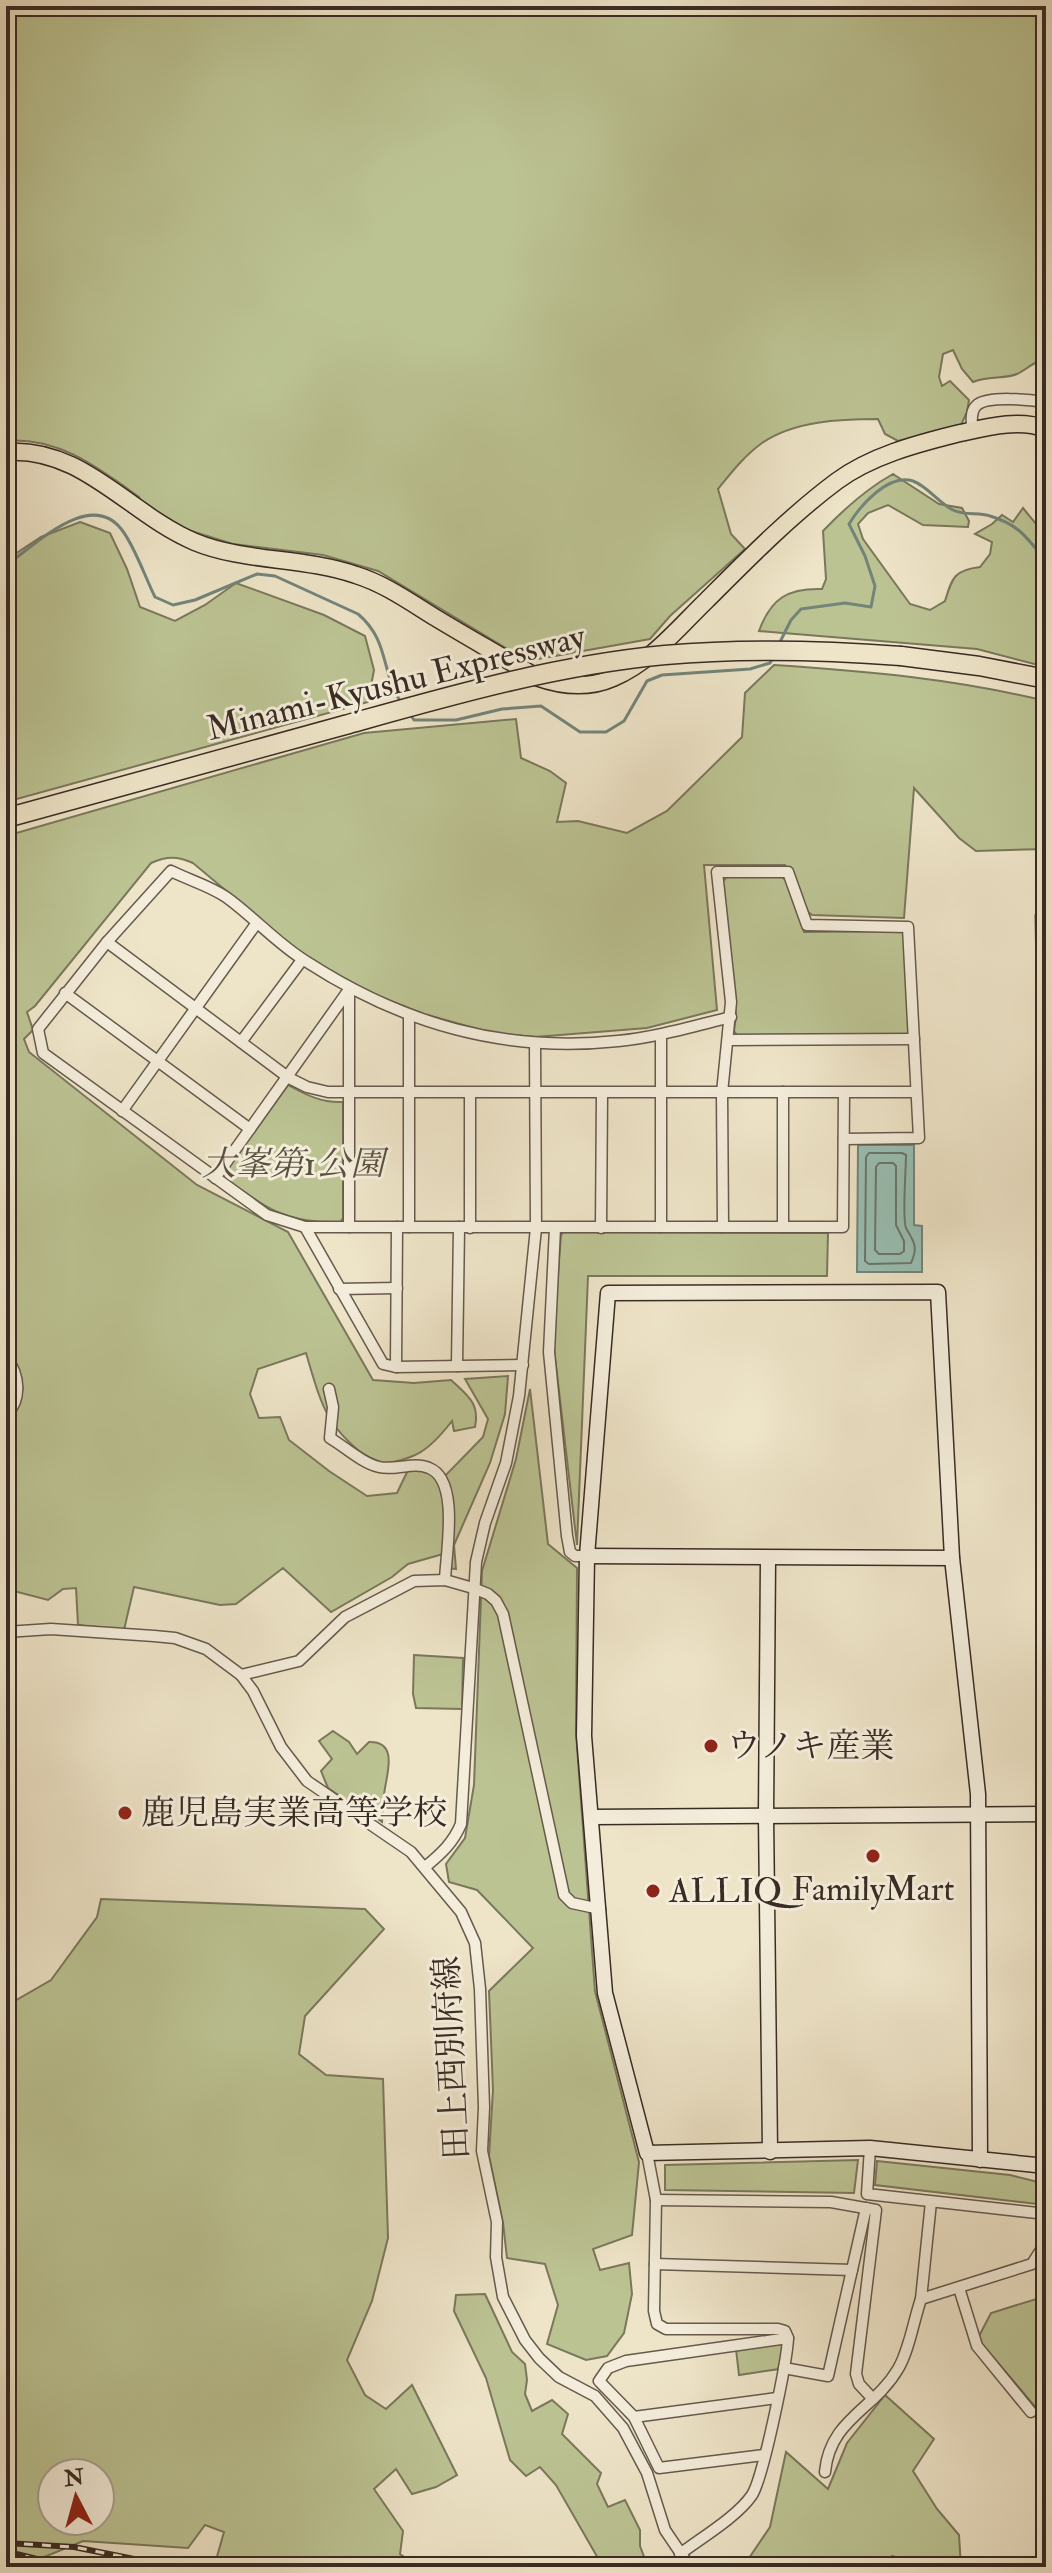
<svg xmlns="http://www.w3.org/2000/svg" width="1052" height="2573" font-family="'IM FELL Double Pica','Noto Serif JP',serif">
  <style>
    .green { fill: #bcc393; stroke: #7a785c; stroke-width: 2; fill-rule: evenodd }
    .water { fill: #99bfb4; stroke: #73847a; stroke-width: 2 }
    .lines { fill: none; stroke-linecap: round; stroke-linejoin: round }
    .shore { stroke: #69766c; stroke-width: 2 }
    .stream { stroke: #73847a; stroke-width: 3 }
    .street-casing { stroke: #665a4d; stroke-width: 13 }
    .secondary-casing { stroke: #392c24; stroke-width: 17 }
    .primary-casing { stroke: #392c24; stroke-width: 19 }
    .highway-casing { stroke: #392c24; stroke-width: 21 }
    .street { stroke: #f4eddb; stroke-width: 10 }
    .secondary { stroke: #f4eddb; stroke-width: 14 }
    .primary { stroke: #eee4c8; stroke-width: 16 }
    .highway { stroke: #eee4c8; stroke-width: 18 }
    .rail-casing { stroke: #392c24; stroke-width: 6 }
    .rail { stroke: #f4eddb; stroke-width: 3; stroke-dasharray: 9; stroke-linecap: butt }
    .highway-bridge-casing { stroke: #392c24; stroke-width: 21; stroke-linecap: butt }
    .highway-bridge { stroke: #eee4c8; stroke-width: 18 }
    .poi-dot { fill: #8f2418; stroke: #f4eddb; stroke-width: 3 }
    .labels { text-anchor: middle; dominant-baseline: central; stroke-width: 6; stroke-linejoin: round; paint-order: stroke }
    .street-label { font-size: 34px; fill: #392c24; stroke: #f4eddb }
    .park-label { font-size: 34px; font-style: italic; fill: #5a5240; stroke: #f4eddb }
    .poi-label { font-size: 34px; fill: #392c24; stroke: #f4eddb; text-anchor: start }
  </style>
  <rect width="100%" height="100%" fill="#eee4c8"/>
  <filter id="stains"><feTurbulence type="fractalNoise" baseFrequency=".0025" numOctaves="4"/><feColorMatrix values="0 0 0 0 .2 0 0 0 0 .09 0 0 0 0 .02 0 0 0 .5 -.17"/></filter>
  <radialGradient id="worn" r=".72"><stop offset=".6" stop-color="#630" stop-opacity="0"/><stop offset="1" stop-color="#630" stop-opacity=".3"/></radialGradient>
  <!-- green -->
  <g class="green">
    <path d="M 6,6 L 1046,6 L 1046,361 C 1034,360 1028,369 1017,374 C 1006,379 987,376 973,382 L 962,369 L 953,350 L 943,354 L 939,377 L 942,386 L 950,381 L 969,400 L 967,412 L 960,427 L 898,441 L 885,434 L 878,419 C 840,419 794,421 762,443 C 744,456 731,473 718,489 L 731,534 L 745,549 L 670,616 L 650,639 L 527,661 L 378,571 L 323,555 L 233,544 L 188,530 L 141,502 L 139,497 C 100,469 58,436 6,441 Z"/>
    <path d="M 893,474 L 939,504 L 962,508 L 969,521 L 968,527 L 923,525 L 888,505 L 868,513 L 858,524 L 863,539 L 910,604 L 930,610 L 945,601 C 952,578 954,570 980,567 L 990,554 L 992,542 L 975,534 L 992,524 L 1002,515 L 1013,522 L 1023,508 L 1046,536 L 1046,667 L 977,649 L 759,631 C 771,598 788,588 822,589 L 826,579 L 823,531 C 844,509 866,489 893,474 Z"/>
    <polygon points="80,522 110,533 127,569 140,607 175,621 205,605 236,583 324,615 365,636 374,670 368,702 6,802 6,560 41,537"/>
    <path d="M 774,665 C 867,671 955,679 1046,701 L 1046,849 L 976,851 L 959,838 L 914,788 L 904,918 L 812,915 C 796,904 797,881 785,865 L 704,865 L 717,1010 L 647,1028 L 535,1037 L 492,1033 L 424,1014 L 353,986 L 297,950 L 193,863 C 177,856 167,856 151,863 L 35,1006 L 27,1012 L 33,1030 L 24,1039 L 29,1052 L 197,1185 L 288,1232 L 373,1380 L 414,1383 L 451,1380 C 467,1395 480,1403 475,1427 L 454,1431 L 452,1421 C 428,1452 416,1459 377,1465 C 327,1429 323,1411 306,1353 L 258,1369 L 250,1394 L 259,1418 L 280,1417 L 289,1440 L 329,1471 L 367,1496 L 397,1493 L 410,1466 L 429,1462 L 446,1475 L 483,1437 L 488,1419 L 465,1379 L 508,1376 L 505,1414 L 490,1463 L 454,1545 L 456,1569 L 449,1568 L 443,1554 L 408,1564 L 392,1577 L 331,1612 L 283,1568 L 236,1604 L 220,1605 L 134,1587 L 124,1630 L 78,1625 L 76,1588 L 63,1589 L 48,1600 L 6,1589 L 6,1424 L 14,1416 L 23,1388 L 6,1350 L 6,836 L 364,733 L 516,719 L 521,758 L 550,771 L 566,783 L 557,822 L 578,821 L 627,833 L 667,811 L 742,737 L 745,693 Z"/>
    <polygon points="780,876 786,880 804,932 901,931 904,933 909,1031 907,1035 737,1035 734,1031 736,1016 723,881 727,877"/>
    <path d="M 288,1085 C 306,1095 322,1103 343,1102 L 343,1218 L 340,1223 C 283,1222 270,1210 224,1178 L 224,1172 Z"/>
    <polygon points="564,1232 828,1233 827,1276 588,1276 577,1545 553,1340 561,1235"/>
    <polygon points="530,1389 548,1544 577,1568 576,1733 595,1991 639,2162 632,2235 593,2249 600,2270 629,2263 632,2294 624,2333 607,2356 586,2360 547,2344 558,2305 545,2264 507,2258 503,2223 489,2156 493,2090 489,1991 533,1948 477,1890 449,1882 446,1864 465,1838 474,1785 482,1571 516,1459"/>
    <polygon points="414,1655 463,1658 462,1709 416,1708 413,1694"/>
    <path d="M 333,1731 L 349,1742 L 357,1754 L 369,1742 C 397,1741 388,1770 385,1788 C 383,1799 383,1811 382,1822 L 361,1807 L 360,1796 L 353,1794 L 347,1801 L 328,1788 L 321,1771 L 332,1759 L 319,1741 Z"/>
    <path d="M 101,1899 L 365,1909 L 384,1929 L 305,2016 L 299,2054 L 326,2075 L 383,2079 L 388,2238 L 372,2301 L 347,2360 L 365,2395 L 386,2409 L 412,2385 L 457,2475 L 436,2487 L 412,2494 L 396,2469 L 374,2489 L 403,2531 L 400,2554 L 419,2567 L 214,2567 L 224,2532 L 205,2525 L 188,2548 L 83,2541 L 20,2567 L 6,2567 L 6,2006 L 51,1980 L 97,1917 ZM 52,2473 L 100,2473 L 100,2521 L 52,2521 Z"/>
    <polygon points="858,2160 854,2193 665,2190 665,2165"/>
    <polygon points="877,2161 1010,2175 1046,2184 1046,2205 875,2185"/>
    <polygon points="485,2294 512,2352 525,2364 527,2380 525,2394 532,2411 552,2400 568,2414 562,2434 601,2473 597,2484 608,2507 625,2500 640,2530 640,2546 648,2567 625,2567 623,2563 599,2560 556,2485 540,2467 526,2476 510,2460 486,2378 454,2311 456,2295"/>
    <polygon points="1046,2296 1046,2425 1035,2415 1038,2410 982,2344 979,2336 991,2313"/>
    <polygon points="780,2343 783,2346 779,2369 739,2375 736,2349"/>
    <polygon points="885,2395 934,2439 913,2471 937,2509 959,2535 961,2567 932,2567 892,2556 890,2567 743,2567 770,2527 786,2452 828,2489 847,2443"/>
  </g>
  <!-- water -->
  <polygon class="water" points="858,1145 914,1145 914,1225 922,1226 922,1272 857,1272"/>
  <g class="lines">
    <!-- shore -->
    <g class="shore">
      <path d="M 869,1153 L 902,1153 L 906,1155 C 906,1170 902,1218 906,1228 C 913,1241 919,1246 911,1263 L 869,1264 L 865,1261 L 866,1157 Z"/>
      <polygon points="879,1163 893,1163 896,1166 896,1225 904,1241 904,1251 900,1254 879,1254 875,1250 876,1167"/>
    </g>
    <!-- stream -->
    <g class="stream">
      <path d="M 6,565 C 35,546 90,488 122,530 C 135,547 145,577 155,597 L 173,605 L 195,600 L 257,574 L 275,576 L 358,614 C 389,640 381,671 400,701"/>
      <path d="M 779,644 L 791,620 L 801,609 L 845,603 L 871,607 L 875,586 L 865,556 L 849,524 C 860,506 888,473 913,481 C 927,486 939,503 953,510 C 965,516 978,512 990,516 C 1020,525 1027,538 1046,561"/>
      <polyline points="409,713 414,720 456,720 502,709 541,706 580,732 606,732 624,721 647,681 662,675 750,669 770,663 773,658"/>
    </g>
    <defs>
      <g id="street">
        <path d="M 972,430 C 972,422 970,412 976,406 C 986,395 1032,400 1046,402"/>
        <polyline points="1041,916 1046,1199"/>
        <polyline points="107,942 289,1078 307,1087 328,1092 916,1092"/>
        <polyline points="65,993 250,1129"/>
        <path d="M 731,1017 C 694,1026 657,1037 618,1041 C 504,1053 403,1024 307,962 C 277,944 254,917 226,897 C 210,886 189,880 171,871 L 107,942 L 38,1029 L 43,1053 L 267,1215 L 305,1227 L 843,1227 L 844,1093"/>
        <polyline points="661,1035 661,1227"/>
        <polyline points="729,1040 914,1039"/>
        <polyline points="241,1042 302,960"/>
        <polyline points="783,1092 783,1227"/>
        <polyline points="470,1093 470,1228"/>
        <polyline points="122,1111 256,924"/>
        <polyline points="215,1178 348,991"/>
        <polyline points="305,1227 383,1364 396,1367 523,1365"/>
        <polyline points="349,1227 349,989"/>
        <polyline points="409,1227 409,1016"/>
        <polyline points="723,1227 722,1093 731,1002 717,872 788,872 807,925 908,927 919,1138 844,1139"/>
        <polyline points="555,1228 549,1352 567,1536 570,1552 575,1556 587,1556"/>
        <polyline points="601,1228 602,1094"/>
        <polyline points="339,1289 397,1288"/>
        <path d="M 6,1357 C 20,1375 22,1399 6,1416"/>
        <polyline points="457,1366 459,1227"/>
        <polyline points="396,1367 397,1227"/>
        <path d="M 329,1389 L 333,1407 L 330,1438 C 345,1447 362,1463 379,1467 C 395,1471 414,1461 429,1468 C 460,1480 446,1552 445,1580"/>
        <polyline points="6,1632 51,1629 154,1636 175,1638 206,1649 241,1675 253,1691 281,1747 307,1781 411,1852 461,1912 475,1943 480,1989 484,2107 482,2151 497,2222 496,2257 503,2297 525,2340 539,2358 559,2377 595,2396 623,2428 647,2473 665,2530 690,2567"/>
        <polyline points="241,1675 299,1661 345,1617 414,1581 445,1580 473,1588 488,1594 496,1601 503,1614 564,1895 572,1903 600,1909"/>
        <path d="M 425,1867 C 441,1854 453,1843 461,1824 L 476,1562 L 485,1523 L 506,1463 L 519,1396 L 536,1228 L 535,1044"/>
        <polyline points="870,2148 867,2194 1046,2214"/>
        <path d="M 647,2153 L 656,2200 L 654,2311 L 657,2324 L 666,2329 L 778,2329 L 785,2331 L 788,2338 C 787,2362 763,2478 752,2495 C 737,2517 701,2538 680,2554"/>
        <polyline points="656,2200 831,2202 876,2210 856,2374 859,2384 873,2399"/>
        <polyline points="655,2264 852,2270"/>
        <polyline points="959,2288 977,2346 1031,2412"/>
        <polyline points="921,2299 931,2202"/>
        <polyline points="784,2368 828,2376 866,2208"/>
        <polyline points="634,2417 777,2398"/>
        <polyline points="764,2455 659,2468 634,2417 599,2381 608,2368 626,2361 788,2338"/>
        <path d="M 825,2472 C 830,2419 874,2410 898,2369 C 909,2351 914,2319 921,2299 L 1032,2264 L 1046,2242"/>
      </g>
      <g id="secondary">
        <polyline points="587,1556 952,1558"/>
        <polyline points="768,1559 766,1816 770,2152"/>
        <polyline points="592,1817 1046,1814"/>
        <polyline points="980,2160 978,1794 952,1558 938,1292 608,1293 587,1556 584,1736 605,1993 647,2153 870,2148 1046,2166"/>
      </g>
      <path id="primary" d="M 6,452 C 82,446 130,515 195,542 C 243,562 304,557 356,575 C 385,584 410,602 436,618 C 469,638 503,657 536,677 C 561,686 588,689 613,678 C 651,662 678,628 707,600 C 748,559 790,516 837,481 C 871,456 916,444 956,434 C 984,428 1018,418 1046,429"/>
      <g id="highway">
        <polyline points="901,656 979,666 1046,679"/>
        <polyline points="6,818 345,725"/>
      </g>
    </defs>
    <!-- street casing -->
    <use href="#street" class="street-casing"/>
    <!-- secondary casing -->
    <use href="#secondary" class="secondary-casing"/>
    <!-- primary casing -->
    <use href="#primary" class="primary-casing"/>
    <!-- highway casing -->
    <use href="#highway" class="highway-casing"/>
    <!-- street -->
    <use href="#street" class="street"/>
    <!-- secondary -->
    <use href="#secondary" class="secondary"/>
    <!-- primary -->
    <use href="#primary" class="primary"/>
    <!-- highway -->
    <use href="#highway" class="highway"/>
    <defs>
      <g id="rail">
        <polyline points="6,2543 74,2547 174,2567"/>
        <polyline points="8,2552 70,2567"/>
      </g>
    </defs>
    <!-- rail casing -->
    <use href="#rail" class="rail-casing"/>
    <!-- rail -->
    <use href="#rail" class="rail"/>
    <defs>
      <path id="highway-bridge" d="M 345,725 C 449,696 556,665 665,655 C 744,648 822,650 901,656"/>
    </defs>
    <!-- highway-bridge casing -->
    <use href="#highway-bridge" class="highway-bridge-casing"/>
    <!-- highway-bridge -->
    <use href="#highway-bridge" class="highway-bridge"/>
  </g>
  <!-- markers -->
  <g class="poi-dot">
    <circle cx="711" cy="1746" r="8"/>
    <circle cx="125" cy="1813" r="8"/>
    <circle cx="873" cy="1856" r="8"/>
    <circle cx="653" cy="1891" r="8"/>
  </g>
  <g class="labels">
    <!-- street labels -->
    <g class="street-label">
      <text transform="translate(396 683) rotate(-14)">Minami-Kyushu Expressway</text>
      <text transform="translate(452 2058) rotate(-93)">田上西別府線</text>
    </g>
    <!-- park labels -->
    <g class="park-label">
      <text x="293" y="1164">大峯第1公園</text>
    </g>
    <!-- poi labels -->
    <g class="poi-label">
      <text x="727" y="1746">ウノキ産業</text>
      <text x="141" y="1813">鹿児島実業高等学校</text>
      <text x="873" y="1889" text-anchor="middle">FamilyMart</text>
      <text x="669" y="1891">ALLIQ</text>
    </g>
  </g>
  <!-- margin -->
  <rect width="1052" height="2573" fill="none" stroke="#eee4c8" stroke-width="32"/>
  <rect x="8" y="8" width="1036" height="2557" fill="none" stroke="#392c24" stroke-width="4"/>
  <rect x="16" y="16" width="1020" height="2541" fill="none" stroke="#392c24" stroke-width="2"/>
  <!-- north arrow -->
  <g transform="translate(76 2497) rotate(354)"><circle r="38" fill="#f4eddb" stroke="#a9a092" stroke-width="2"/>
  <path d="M0-6L14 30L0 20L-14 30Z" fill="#8f2418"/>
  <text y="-12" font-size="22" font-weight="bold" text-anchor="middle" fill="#392c24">N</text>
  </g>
  <rect width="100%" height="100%" filter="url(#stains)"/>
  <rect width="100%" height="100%" fill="url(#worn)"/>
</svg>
